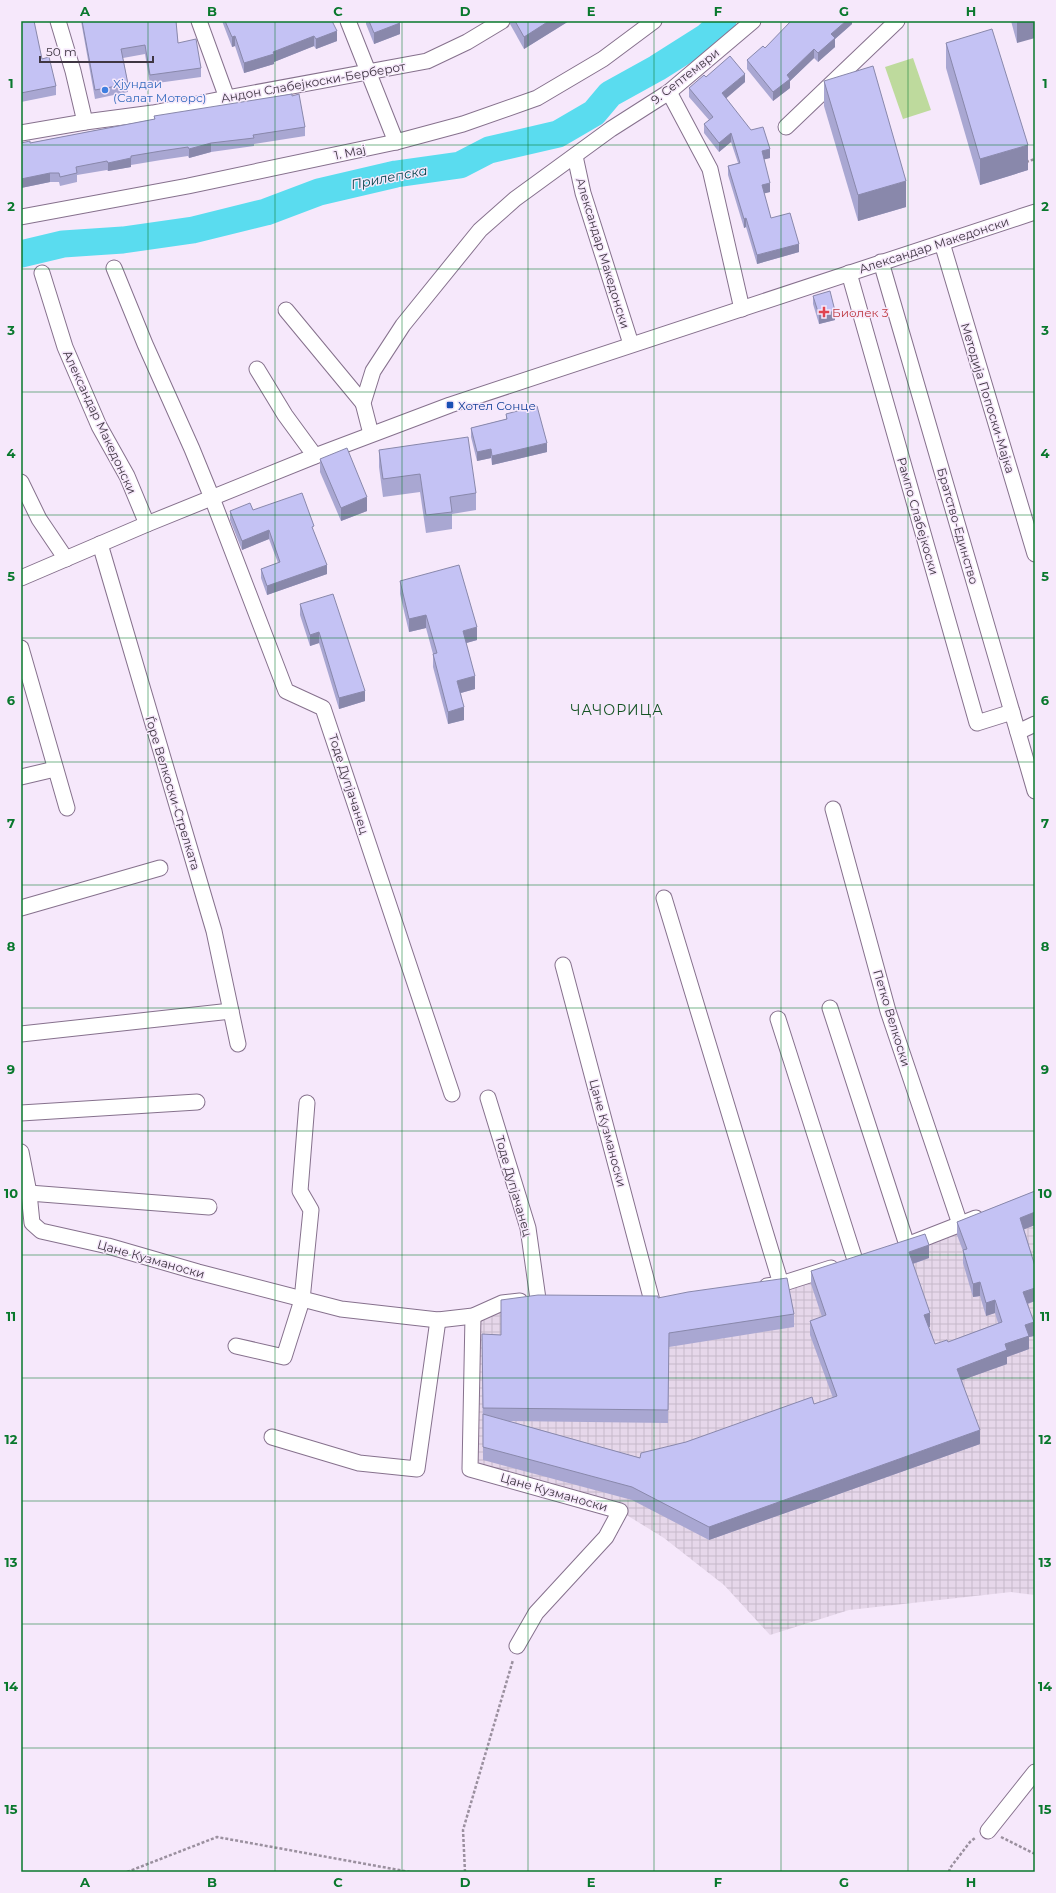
<svg xmlns="http://www.w3.org/2000/svg" width="1056" height="1893" font-family="Montserrat,sans-serif">
  <style>
    .industrial { fill: url(#industrial-grid) }
    .park { fill: #beda9d }
    .lines { fill: none; stroke-linecap: round; stroke-linejoin: round }
    .river { stroke: #5adcef; stroke-width: 27 }
    .minor-casing { stroke: #86718d; stroke-width: 17 }
    .path { stroke: #9b909f; stroke-width: 2.5; stroke-dasharray: 3 2; stroke-linecap: butt }
    .minor { stroke: #fff; stroke-width: 15 }
    .wall { fill: #a9a7d2 }
    .shaded-wall { fill: #8988ab }
    .building { fill: #c4c2f4; stroke: #8988ab }
    .grid { fill: none; stroke: #09782d; stroke-width: 1; stroke-opacity: 0.55 }
    .shop-dot { fill: #3f7fe0; stroke: #f6e8fb; stroke-width: 1.5 }
    .health-dot { fill: #e0444e; stroke: #f6e8fb; stroke-width: 1.5 }
    .transit-dot { fill: #1a4fb4; stroke: #f6e8fb; stroke-width: 1.5 }
    .labels { text-anchor: middle; dominant-baseline: central; stroke-width: 3; stroke-linejoin: round; paint-order: stroke }
    .street-label { font-size: 12px; fill: #3f3642; stroke: #f6e8fb }
    .shop-label { font-size: 12px; fill: #366cbe; stroke: #f6e8fb; text-anchor: start }
    .health-label { font-size: 12px; fill: #be3a42; stroke: #f6e8fb; text-anchor: start }
    .transit-label { font-size: 12px; fill: #164399; stroke: #f6e8fb; text-anchor: start }
    .water-label { font-size: 13px; font-style: italic; fill: #04424a; stroke: #f6e8fb }
    .quarter-label { font-size: 14px; letter-spacing: 1px; fill: #145323; stroke: #f6e8fb }
    .neatline { fill: none; stroke: #09782d; stroke-width: 1.5 }
    .grid-label { font-size: 13px; text-anchor: middle; font-weight: bold; fill: #09782d }
  </style>
  <defs>
    <pattern id="industrial-grid" width="8" height="8" patternUnits="userSpaceOnUse"><rect width="8" height="8" fill="#e6d7ea"/><path d="M0 4h8M4 0v8" fill="none" stroke="#c6b9ca"/></pattern>
  </defs>
  <rect width="100%" height="100%" fill="#f6e8fb"/>
  <!-- industrial -->
  <polygon class="industrial" points="1035,1195 1035,1595 1011,1592 849,1610 770,1635 724,1585 664,1538 620,1511 470,1469 473,1316 502,1303 652,1301 715,1293 855,1260"/>
  <!-- park -->
  <polygon class="park" points="913,58 931,110 903,119 885,67"/>
  <g class="lines">
    <!-- river -->
    <polyline class="river" points="21,254 63,244 123,240 193,230 266,212 319,192 396,174 460,165 489,150 558,134 594,113 610,94 657,68 706,37 723,21"/>
    <defs>
      <g id="minor">
        <polyline points="58,21 73,71 85,122"/>
        <polyline points="199,21 227,98"/>
        <polyline points="348,21 396,142"/>
        <polyline points="669,92 710,169 742,309"/>
        <polyline points="786,127 897,21"/>
        <polyline points="21,133 85,122 153,113 227,98 427,61 467,42 502,21"/>
        <polyline points="575,156 583,193 631,344"/>
        <polyline points="21,217 188,186 396,142 463,124 537,98 603,59 654,21"/>
        <polyline points="942,243 1035,554"/>
        <polyline points="881,262 1035,791"/>
        <polyline points="114,268 145,344 192,449 212,498 286,691 323,708 452,1094"/>
        <polyline points="42,273 65,347 99,426 127,476 147,524"/>
        <polyline points="849,273 977,723 1012,712"/>
        <polyline points="286,310 363,403"/>
        <polyline points="257,369 285,415 315,456"/>
        <polyline points="371,434 363,403 373,371 403,325 480,230 515,199 611,129 669,92 753,21"/>
        <polyline points="21,482 39,519 66,559"/>
        <polyline points="100,544 214,931 238,1044"/>
        <polyline points="21,578 147,524 315,456 450,405 1035,212"/>
        <polyline points="21,648 67,808"/>
        <polyline points="1018,732 1035,724"/>
        <polyline points="21,777 55,769"/>
        <polyline points="833,809 888,1011 960,1224"/>
        <polyline points="664,898 781,1284"/>
        <polyline points="21,908 160,868"/>
        <polyline points="563,965 652,1301"/>
        <polyline points="830,1008 907,1245"/>
        <polyline points="778,1019 855,1260"/>
        <polyline points="21,1034 231,1011"/>
        <polyline points="488,1098 528,1228 538,1299"/>
        <polyline points="21,1113 197,1102"/>
        <polyline points="21,1152 29,1193 32,1223 41,1231 108,1246 198,1272 341,1309 438,1320 473,1316 502,1303 520,1301"/>
        <polyline points="29,1193 209,1207"/>
        <polyline points="907,1245 976,1218"/>
        <polyline points="767,1286 781,1284 831,1268"/>
        <polyline points="473,1316 470,1469 620,1511 606,1537 536,1613 517,1646"/>
        <polyline points="236,1346 284,1357 302,1300 311,1210 300,1191 307,1103"/>
        <polyline points="272,1437 359,1463 417,1469 438,1320"/>
        <polyline points="988,1831 1035,1772"/>
      </g>
    </defs>
    <!-- minor casing -->
    <use href="#minor" class="minor-casing"/>
    <!-- path -->
    <g class="path">
      <polyline points="1026,162 1035,159"/>
      <polyline points="1001,1837 1035,1854"/>
      <polyline points="127,1872 217,1837 410,1872"/>
      <polyline points="465,1872 463,1830 513,1660"/>
      <polyline points="949,1872 950,1868 970,1842 975,1838"/>
    </g>
    <!-- minor -->
    <use href="#minor" class="minor"/>
  </g>
  <!-- wall -->
  <g class="wall">
    <polygon points="21,21 42,59 56,86 56,95 21,102"/>
    <polygon points="81,21 176,21 178,43 201,68 201,77 150,84 145,54 123,58 128,84 128,92 95,99"/>
    <polygon points="222,21 332,21 337,41 316,49 314,46 274,62 274,64 244,73 235,46 232,47"/>
    <polygon points="366,21 399,21 400,34 374,44 366,24"/>
    <polygon points="510,21 569,21 524,49 510,24"/>
    <polygon points="852,21 852,24 835,39 835,47 818,62 814,58 790,81 790,88 773,101 747,69 747,60 765,48"/>
    <polygon points="1011,21 1035,21 1017,43"/>
    <polygon points="946,43 1028,170 980,185 946,68"/>
    <polygon points="706,77 745,82 726,98 770,158 764,159 770,192 764,193 771,218 799,252 757,264 746,227 744,228 728,175 728,166 738,163 731,142 719,152 704,133 704,124 709,120 689,97 689,88"/>
    <polygon points="824,81 906,207 858,221 824,106"/>
    <polygon points="154,116 305,127 305,136 254,144 254,146 211,152 189,158 188,156 161,160 131,165 131,167 108,171 107,170 77,175 77,182 60,186 59,182 50,182 21,188 21,143 30,143 154,119"/>
    <polygon points="813,296 835,320 819,324 813,304"/>
    <polygon points="506,414 547,452 492,465 491,458 477,461 471,437 471,428 506,419"/>
    <polygon points="379,450 476,493 476,510 452,514 452,529 426,533 420,492 383,497 379,467"/>
    <polygon points="320,459 367,511 341,521 320,472"/>
    <polygon points="253,510 314,532 327,574 267,595 261,578 261,569 278,563 269,539 242,550 230,520 230,511"/>
    <polygon points="400,581 477,640 466,643 475,689 461,693 464,720 448,724 433,667 433,654 426,628 409,632 400,594"/>
    <polygon points="300,604 365,701 339,709 319,643 310,646 300,615"/>
    <polygon points="1035,1191 1035,1225 1024,1229 1035,1266 1035,1301 1028,1304 1034,1336 1029,1337 1029,1349 1007,1357 1007,1364 962,1380 980,1444 709,1540 632,1500 483,1460 482,1334 501,1335 658,1298 794,1314 794,1327 669,1347 668,1423 509,1421 640,1458 686,1442 814,1404 833,1398 810,1335 810,1321 822,1317 811,1284 811,1271 929,1258 913,1264 930,1327 929,1327 935,1344 948,1342 998,1323 995,1313 986,1316 980,1296 973,1297 963,1263 963,1251 957,1235 957,1222"/>
  </g>
  <!-- shaded-wall -->
  <g class="shaded-wall">
    <polygon points="549,21 569,21 524,49 524,37"/>
    <polygon points="846,21 852,21 852,24 835,39 835,47 818,62 818,53 831,34"/>
    <polygon points="1017,21 1035,21 1035,38 1017,43"/>
    <polygon points="400,23 400,34 374,44 374,33"/>
    <polygon points="337,31 337,41 316,49 316,39"/>
    <polygon points="235,36 235,46 232,47 232,37"/>
    <polygon points="314,36 314,46 274,62 274,64 244,73 244,63"/>
    <polygon points="814,49 814,58 790,81 790,88 773,101 773,92 787,75"/>
    <polygon points="745,74 745,82 722,102 722,93"/>
    <polygon points="731,133 731,142 719,152 719,143"/>
    <polygon points="211,143 211,152 189,158 189,149"/>
    <polygon points="1028,145 1028,170 980,185 980,159"/>
    <polygon points="770,149 770,158 762,160 762,151"/>
    <polygon points="131,158 131,167 108,171 108,163"/>
    <polygon points="50,173 50,182 21,188 21,179"/>
    <polygon points="906,181 906,207 858,221 858,195"/>
    <polygon points="770,183 770,192 762,194 762,185"/>
    <polygon points="746,218 746,227 744,228 744,219"/>
    <polygon points="799,244 799,252 757,264 757,255"/>
    <polygon points="835,311 835,320 819,324 819,315"/>
    <polygon points="547,443 547,452 492,465 492,456"/>
    <polygon points="491,449 491,458 477,461 477,452"/>
    <polygon points="367,497 367,511 341,521 341,508"/>
    <polygon points="269,530 269,539 242,550 242,541"/>
    <polygon points="327,565 327,574 267,595 267,586"/>
    <polygon points="426,615 426,628 409,632 409,619"/>
    <polygon points="477,627 477,640 463,644 463,631"/>
    <polygon points="319,632 319,643 310,646 310,635"/>
    <polygon points="475,676 475,689 457,694 457,681"/>
    <polygon points="365,691 365,701 339,709 339,698"/>
    <polygon points="464,707 464,720 448,724 448,712"/>
    <polygon points="1035,1212 1035,1225 1020,1231 1020,1218"/>
    <polygon points="929,1245 929,1258 909,1265 909,1252"/>
    <polygon points="980,1282 980,1296 973,1297 973,1284"/>
    <polygon points="1035,1288 1035,1301 1023,1305 1023,1292"/>
    <polygon points="995,1300 995,1313 986,1316 986,1303"/>
    <polygon points="930,1313 930,1327 924,1328 924,1315"/>
    <polygon points="1034,1322 1034,1336 1029,1337 1029,1349 1007,1357 1007,1364 957,1382 957,1369 1005,1344 1025,1325"/>
    <polygon points="980,1430 980,1444 709,1540 709,1527"/>
  </g>
  <!-- building -->
  <g class="building">
    <polygon points="21,21 34,21 42,59 49,57 56,86 21,93"/>
    <polygon points="82,21 176,21 178,43 196,39 201,68 150,75 145,45 121,49 128,84 95,90"/>
    <polygon points="225,21 332,21 337,31 316,39 314,36 273,52 274,54 244,63 235,36 232,37"/>
    <polygon points="369,21 399,21 400,23 374,33"/>
    <polygon points="515,21 549,21 524,37"/>
    <polygon points="791,21 846,21 831,34 835,38 818,53 814,49 787,75 790,79 773,92 747,60 763,46 765,48"/>
    <polygon points="992,29 1028,145 980,159 946,43"/>
    <polygon points="730,56 745,74 722,93 751,130 763,127 770,149 762,151 770,183 762,185 771,218 790,213 799,244 757,255 746,218 744,219 728,166 740,163 731,133 719,143 704,124 713,117 689,88 704,75 706,77"/>
    <polygon points="873,66 906,181 858,195 824,81"/>
    <polygon points="292,94 292,96 299,94 305,127 253,135 254,138 211,143 189,149 188,147 161,151 131,156 131,158 108,163 107,161 76,167 77,173 60,177 59,173 50,173 21,179 21,143 30,141 30,143 155,119 154,116"/>
    <polygon points="830,291 835,311 819,315 813,296"/>
    <polygon points="537,406 547,443 492,456 491,449 477,452 471,428 507,419 506,414"/>
    <polygon points="468,437 476,493 450,497 452,512 426,515 420,474 383,479 379,450"/>
    <polygon points="347,448 367,497 341,508 320,459"/>
    <polygon points="302,493 314,526 312,527 327,565 267,586 261,569 280,562 269,530 242,541 230,511 250,503 253,510"/>
    <polygon points="459,565 477,627 463,631 475,676 457,681 464,707 448,712 433,654 437,653 426,615 409,619 400,581"/>
    <polygon points="333,594 365,691 339,698 319,632 310,635 300,604"/>
    <polygon points="1035,1191 1035,1212 1020,1218 1035,1266 1035,1288 1023,1292 1034,1322 1025,1325 1029,1336 1005,1344 1007,1350 957,1369 980,1430 709,1527 632,1487 483,1447 483,1414 640,1458 641,1453 686,1442 812,1397 814,1404 837,1396 810,1321 826,1315 811,1271 925,1234 929,1245 909,1252 930,1313 924,1315 935,1344 947,1340 948,1342 1002,1322 995,1300 986,1303 980,1282 973,1284 963,1250 967,1249 957,1222"/>
    <polygon points="787,1278 794,1314 669,1333 668,1410 483,1408 482,1334 501,1335 501,1300 538,1295 658,1296 658,1298 688,1292"/>
  </g>
  <!-- grid -->
  <path class="grid" d="M 148,21 L 148,1872M 275,21 L 275,1872M 402,21 L 402,1872M 528,21 L 528,1872M 654,21 L 654,1872M 781,21 L 781,1872M 908,21 L 908,1872M 21,145 L 1035,145M 21,269 L 1035,269M 21,392 L 1035,392M 21,515 L 1035,515M 21,638 L 1035,638M 21,762 L 1035,762M 21,885 L 1035,885M 21,1008 L 1035,1008M 21,1131 L 1035,1131M 21,1255 L 1035,1255M 21,1378 L 1035,1378M 21,1501 L 1035,1501M 21,1624 L 1035,1624M 21,1748 L 1035,1748"/>
  <!-- markers -->
  <circle class="shop-dot" cx="105" cy="90" r="4"/>
  <path class="health-dot" d="M822 306h4v4h4v4h-4v4h-4v-4h-4v-4h4z"/>
  <rect class="transit-dot" x="446" y="401" width="8" height="8" rx="2"/>
  <g class="labels">
    <!-- street labels -->
    <g class="street-label">
      <text transform="translate(685 76) rotate(-38)">9. Септември</text>
      <text transform="translate(313 82) rotate(-10)">Андон Слабејкоски-Берберот</text>
      <text transform="translate(350 152) rotate(-12)">1. Мај</text>
      <text transform="translate(934 245) rotate(-18)">Александар Македонски</text>
      <text transform="translate(603 253) rotate(73)">Александар Македонски</text>
      <text transform="translate(988 398) rotate(73)">Методија Попоски-Мајка</text>
      <text transform="translate(100 422) rotate(65)">Александар Македонски</text>
      <text transform="translate(918 516) rotate(74)">Рампо Слабејкоски</text>
      <text transform="translate(958 526) rotate(74)">Братство-Единство</text>
      <text transform="translate(349 784) rotate(72)">Тоде Дупјачанец</text>
      <text transform="translate(173 793) rotate(73)">Ѓоре Велкоски-Стрелката</text>
      <text transform="translate(892 1018) rotate(73)">Петко Велкоски</text>
      <text transform="translate(608 1133) rotate(75)">Цане Кузманоски</text>
      <text transform="translate(514 1186) rotate(74)">Тоде Дупјачанец</text>
      <text transform="translate(151 1259) rotate(16)">Цане Кузманоски</text>
      <text transform="translate(554 1492) rotate(16)">Цане Кузманоски</text>
    </g>
    <!-- shop labels -->
    <g class="shop-label">
      <text x="113" y="83">Хјундаи<tspan x="113" dy="14">(Салат Моторс)</tspan></text>
    </g>
    <!-- health labels -->
    <g class="health-label">
      <text x="832" y="312">Биолек 3</text>
    </g>
    <!-- transit labels -->
    <g class="transit-label">
      <text x="458" y="405">Хотел Сонце</text>
    </g>
    <!-- water labels -->
    <g class="water-label">
      <text transform="translate(389 177) rotate(-11)">Прилепска</text>
    </g>
    <!-- quarter labels -->
    <g class="quarter-label">
      <text x="617" y="710">ЧАЧОРИЦА</text>
    </g>
  </g>
  <!-- border -->
  <rect width="1056" height="1893" fill="none" stroke="#f6e8fb" stroke-width="44"/>
  <!-- scale -->
  <path d="M40 56v6h113v-6" fill="none" stroke="#3f3642" stroke-width="2"/>
  <text x="46" y="56" font-size="12" fill="#3f3642" stroke="#f6e8fb" stroke-width="3" paint-order="stroke">50 m</text>
  <rect x="22" y="22" width="1012" height="1849" class="neatline"/>
  <g class="grid-label">
    <text x="85" y="16">A</text>
    <text x="212" y="16">B</text>
    <text x="338" y="16">C</text>
    <text x="465" y="16">D</text>
    <text x="591" y="16">E</text>
    <text x="718" y="16">F</text>
    <text x="844" y="16">G</text>
    <text x="971" y="16">H</text>
    <text x="11" y="88">1</text>
    <text x="1045" y="88">1</text>
    <text x="11" y="211">2</text>
    <text x="1045" y="211">2</text>
    <text x="11" y="335">3</text>
    <text x="1045" y="335">3</text>
    <text x="11" y="458">4</text>
    <text x="1045" y="458">4</text>
    <text x="11" y="581">5</text>
    <text x="1045" y="581">5</text>
    <text x="11" y="705">6</text>
    <text x="1045" y="705">6</text>
    <text x="11" y="828">7</text>
    <text x="1045" y="828">7</text>
    <text x="11" y="951">8</text>
    <text x="1045" y="951">8</text>
    <text x="11" y="1074">9</text>
    <text x="1045" y="1074">9</text>
    <text x="11" y="1198">10</text>
    <text x="1045" y="1198">10</text>
    <text x="11" y="1321">11</text>
    <text x="1045" y="1321">11</text>
    <text x="11" y="1444">12</text>
    <text x="1045" y="1444">12</text>
    <text x="11" y="1567">13</text>
    <text x="1045" y="1567">13</text>
    <text x="11" y="1691">14</text>
    <text x="1045" y="1691">14</text>
    <text x="11" y="1814">15</text>
    <text x="1045" y="1814">15</text>
    <text x="85" y="1887">A</text>
    <text x="212" y="1887">B</text>
    <text x="338" y="1887">C</text>
    <text x="465" y="1887">D</text>
    <text x="591" y="1887">E</text>
    <text x="718" y="1887">F</text>
    <text x="844" y="1887">G</text>
    <text x="971" y="1887">H</text>
  </g>
</svg>
